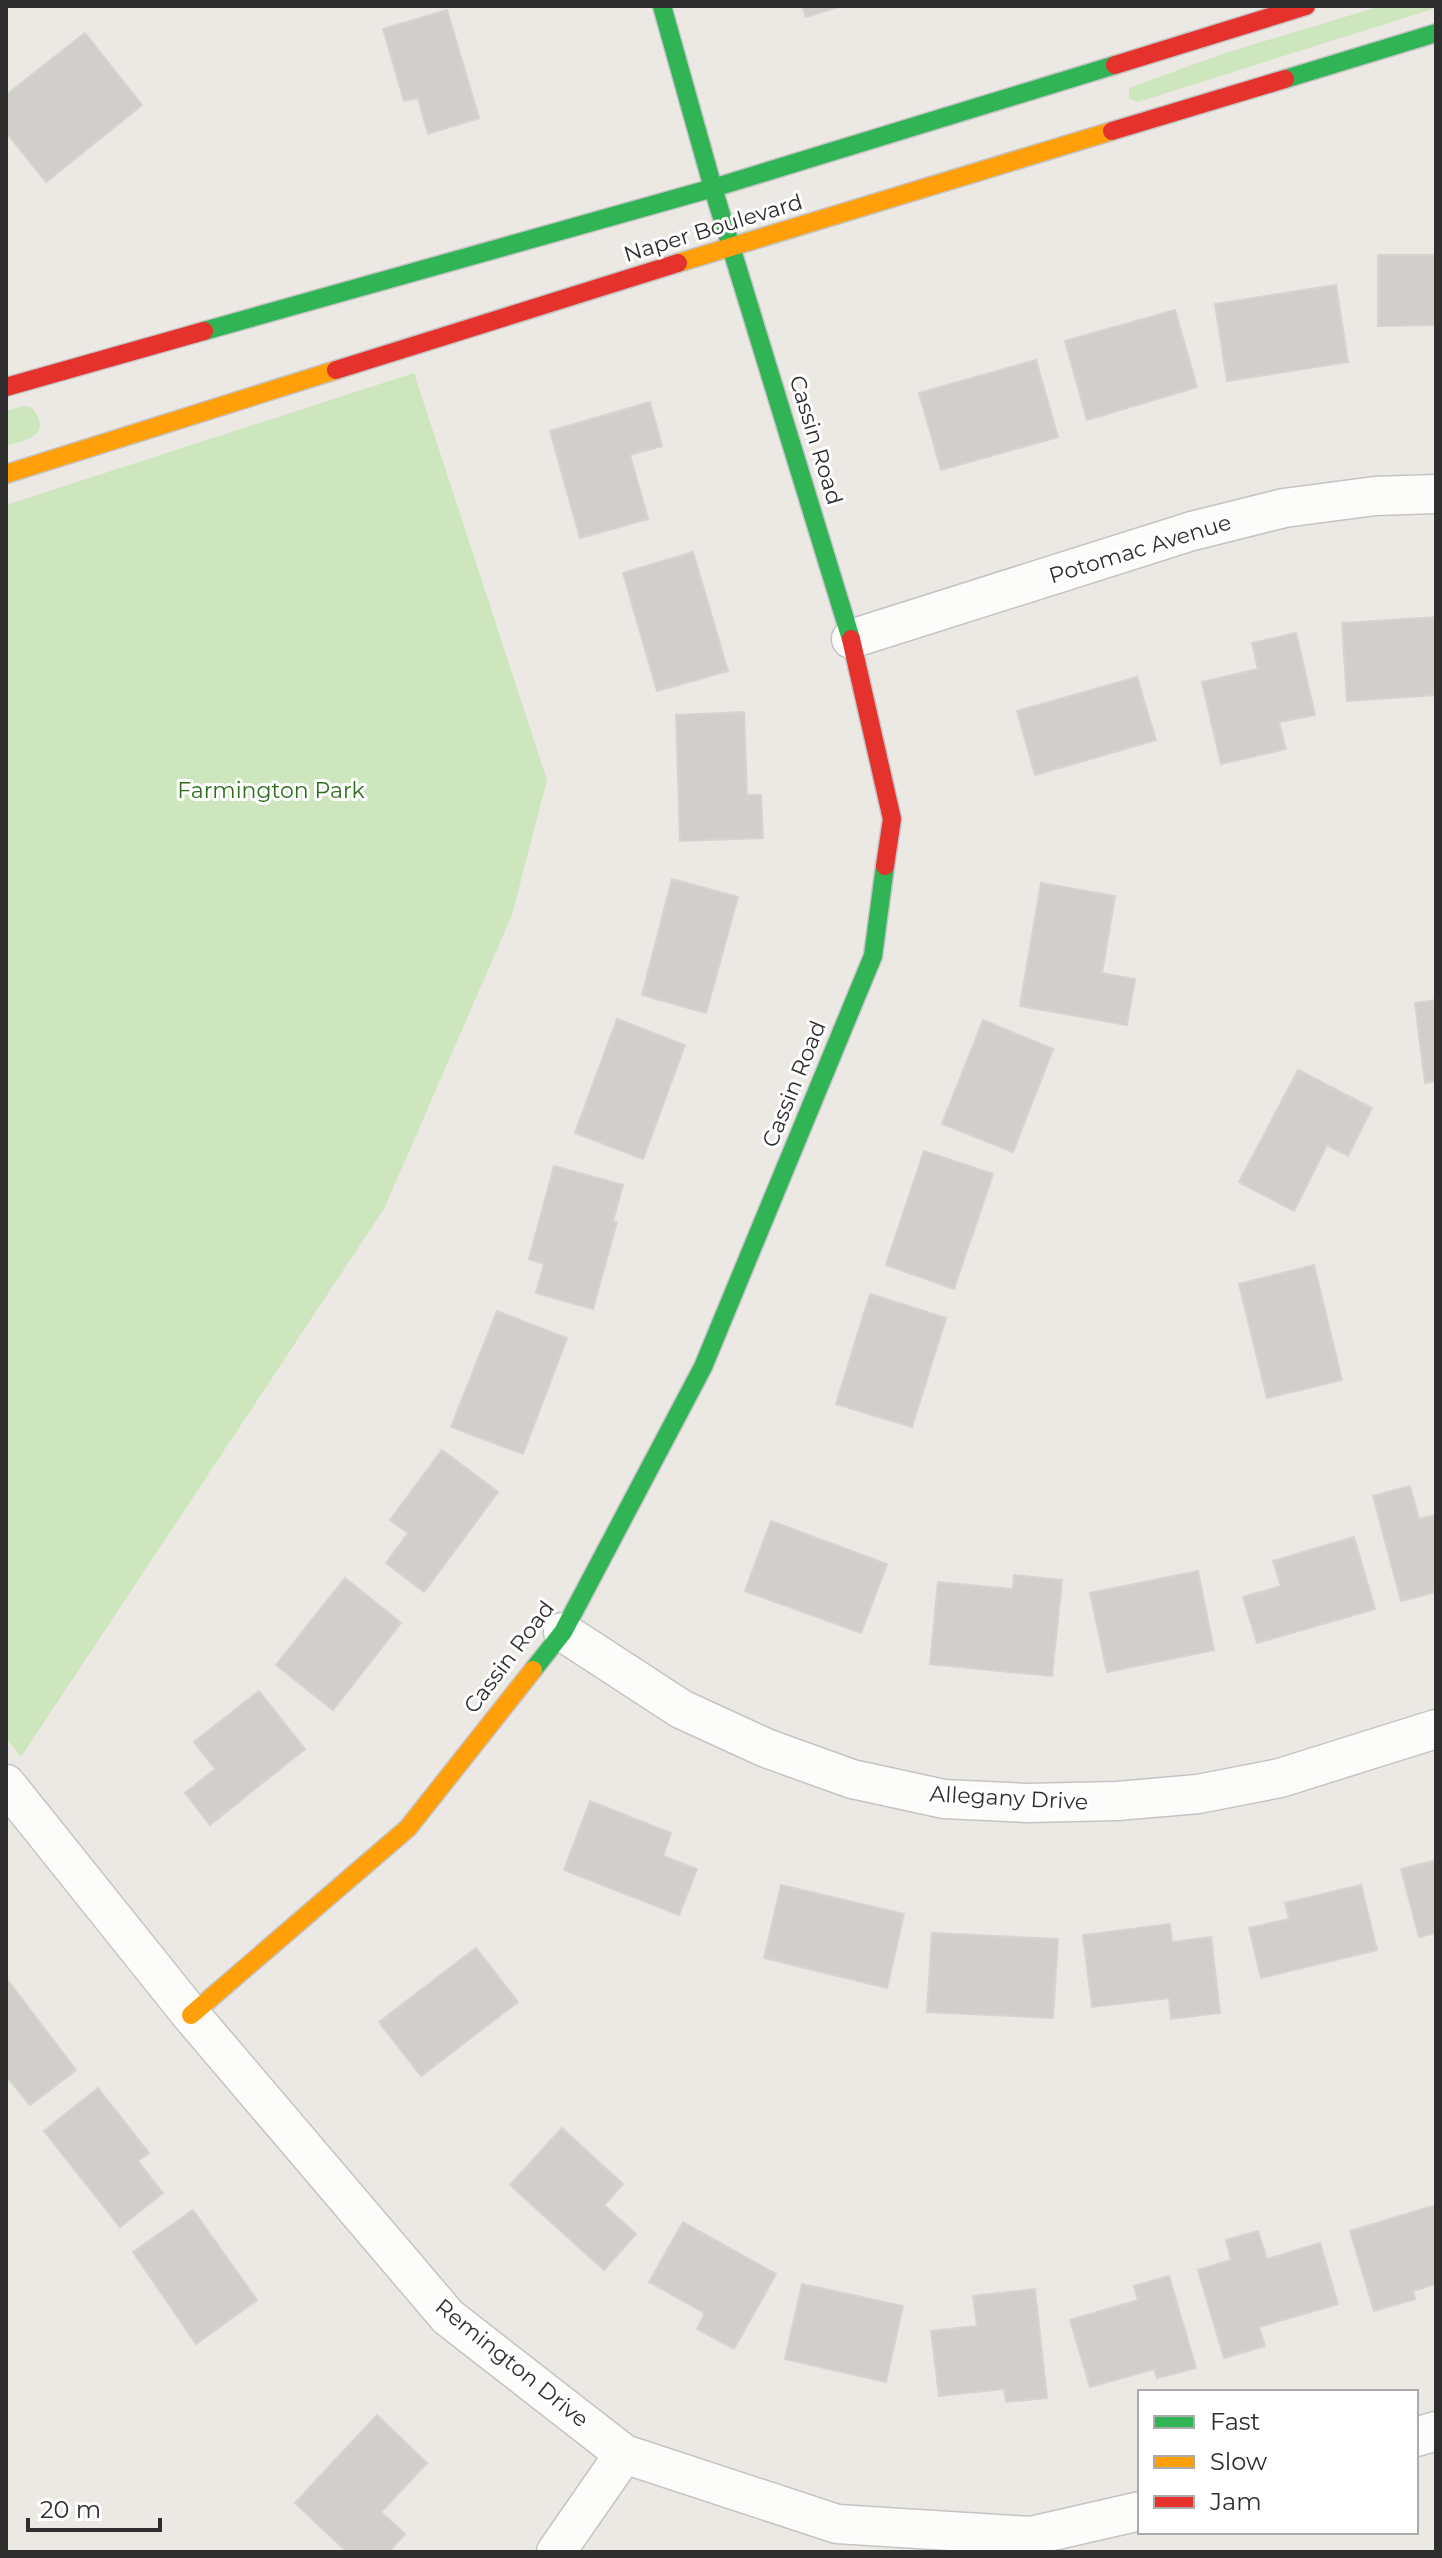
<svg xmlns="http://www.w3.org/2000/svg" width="1442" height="2558" font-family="Montserrat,sans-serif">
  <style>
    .green { fill: #cee6be }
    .building { fill: #d1cecb; stroke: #d7d4d0; stroke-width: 2 }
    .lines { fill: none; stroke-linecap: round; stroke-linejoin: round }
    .street-casing { stroke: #c5c4c5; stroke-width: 41 }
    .fast-casing { stroke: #c5c4c5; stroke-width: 21 }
    .slow-casing { stroke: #c5c4c5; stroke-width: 21 }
    .jam-casing { stroke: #c5c4c5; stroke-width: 21 }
    .street { stroke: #fcfcfb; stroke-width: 38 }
    .fast { stroke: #30b455; stroke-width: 18 }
    .slow { stroke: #ff9f0a; stroke-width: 18 }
    .jam { stroke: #e5322d; stroke-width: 18 }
    .labels { text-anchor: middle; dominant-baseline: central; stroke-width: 6; stroke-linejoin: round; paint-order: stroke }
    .street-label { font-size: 22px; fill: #2e2e2e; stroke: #fff }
    .park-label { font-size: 22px; fill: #2c6e1b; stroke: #fff }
  </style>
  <rect width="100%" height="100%" fill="#ece8e4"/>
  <!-- green -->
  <g class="green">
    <polygon points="1381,6 1436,6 1436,8 1138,102 1129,98 1129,88 1225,53"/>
    <polygon points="414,373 547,780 512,915 384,1209 21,1757 6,1738 6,505"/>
    <path d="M 24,406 L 31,407 C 54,434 28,440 6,446 L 6,411 Z"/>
  </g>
  <!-- building -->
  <g class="building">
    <polygon points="802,6 842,6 806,17"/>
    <polygon points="447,10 479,118 428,134 418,98 404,101 383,29"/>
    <polygon points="85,33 142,105 46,182 6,132 6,95"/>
    <polygon points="1378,255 1436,255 1436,325 1378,326"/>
    <polygon points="1336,285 1348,362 1227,381 1215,304"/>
    <polygon points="1175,310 1197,387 1087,420 1065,341"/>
    <polygon points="1036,360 1058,437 941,470 919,393"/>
    <polygon points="650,402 662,446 630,455 648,519 580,538 550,431"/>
    <polygon points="693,552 728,671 657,691 623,573"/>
    <polygon points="1436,617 1436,695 1347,701 1342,623"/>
    <polygon points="1296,633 1315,715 1279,722 1286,749 1221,764 1202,682 1258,669 1252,643"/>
    <polygon points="1137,677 1156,740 1035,775 1017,711"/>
    <polygon points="744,712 747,795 761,795 763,838 680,841 676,715"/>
    <polygon points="672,879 738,897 706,1013 642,995"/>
    <polygon points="1041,883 1115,896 1102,973 1135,979 1127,1025 1020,1006"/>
    <polygon points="1436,1000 1436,1081 1425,1083 1415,1003"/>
    <polygon points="617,1019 685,1045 643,1159 575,1133"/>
    <polygon points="983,1020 1053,1049 1013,1152 942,1124"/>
    <polygon points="1298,1070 1372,1108 1348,1156 1327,1145 1294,1211 1239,1182"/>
    <polygon points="924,1151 993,1174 954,1289 886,1265"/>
    <polygon points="554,1166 623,1185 613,1221 617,1222 593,1309 536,1293 544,1264 529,1259"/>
    <polygon points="1314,1265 1342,1380 1267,1398 1239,1284"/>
    <polygon points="870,1294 946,1318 912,1427 836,1404"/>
    <polygon points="497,1311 567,1338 523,1454 451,1427"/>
    <polygon points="442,1450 498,1492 424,1592 386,1563 408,1533 390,1520"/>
    <polygon points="1410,1486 1419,1519 1436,1515 1436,1592 1401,1601 1373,1496"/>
    <polygon points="771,1521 887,1564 861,1633 745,1591"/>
    <polygon points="1354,1537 1375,1609 1257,1643 1243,1597 1281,1586 1273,1561"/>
    <polygon points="1198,1571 1214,1650 1107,1672 1090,1593"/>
    <polygon points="1014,1575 1062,1580 1052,1676 930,1664 938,1582 1013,1589"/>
    <polygon points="345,1578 401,1623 333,1710 276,1665"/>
    <polygon points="259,1691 305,1749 210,1825 185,1793 215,1769 194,1742"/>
    <polygon points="590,1801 671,1833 663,1856 697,1869 679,1915 564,1870"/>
    <polygon points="1436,1860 1436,1933 1419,1937 1401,1869"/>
    <polygon points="781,1885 904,1914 887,1988 764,1958"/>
    <polygon points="1361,1885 1377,1950 1261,1978 1249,1928 1289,1919 1285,1903"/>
    <polygon points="1170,1924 1172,1942 1211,1937 1220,2013 1171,2019 1169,1998 1092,2007 1083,1935"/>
    <polygon points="932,1933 1058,1939 1053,2018 927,2012"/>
    <polygon points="476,1948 518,2002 421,2076 379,2022"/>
    <polygon points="6,1978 76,2070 30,2105 6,2076"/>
    <polygon points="98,2088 149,2153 138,2161 163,2193 120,2227 44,2131"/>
    <polygon points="562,2128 623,2184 604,2205 636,2234 604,2270 510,2185"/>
    <polygon points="1436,2205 1436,2284 1413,2291 1415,2299 1374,2311 1350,2231"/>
    <polygon points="193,2210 257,2300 196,2344 133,2252"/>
    <polygon points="683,2222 776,2274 734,2349 697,2329 705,2313 649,2282"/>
    <polygon points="1258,2231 1267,2259 1320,2243 1338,2304 1259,2327 1265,2346 1224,2358 1198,2270 1231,2260 1226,2240"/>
    <polygon points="1169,2276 1196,2368 1157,2378 1154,2369 1090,2387 1070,2320 1138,2300 1134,2286"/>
    <polygon points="802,2284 903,2306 886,2382 785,2359"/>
    <polygon points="1035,2289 1047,2398 1006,2402 1004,2389 939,2396 931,2331 977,2326 973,2296"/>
    <polygon points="377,2415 427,2463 381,2512 405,2534 389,2552 347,2552 295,2503"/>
  </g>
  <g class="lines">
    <defs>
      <g id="street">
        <polyline points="851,639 1192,531 1284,508 1375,496 1436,494"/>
        <polyline points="563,1632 681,1709 766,1748 852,1779 944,1799 1027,1803 1117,1801 1198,1794 1280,1778 1436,1729"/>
        <polyline points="6,1784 191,2015 448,2317 624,2454 837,2524 1031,2536 1140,2511"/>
        <polyline points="1416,2437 1436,2431"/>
        <polyline points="556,2552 624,2454"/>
      </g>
      <g id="fast">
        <polyline points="662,6 713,188 851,639"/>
        <polyline points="1285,79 1436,33"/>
        <polyline points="204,331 713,188 1115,65"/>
        <polyline points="533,1670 563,1632 703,1367 873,956 885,866"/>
      </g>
      <g id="slow">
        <polyline points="678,263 1112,131"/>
        <polyline points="6,474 336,370"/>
        <polyline points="191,2015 408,1828 533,1670"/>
      </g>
      <g id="jam">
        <polyline points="1115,65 1306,6"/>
        <polyline points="1112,131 1285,79"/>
        <polyline points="336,370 678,263"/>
        <polyline points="6,387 204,331"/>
        <polyline points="851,639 892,819 885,866"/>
      </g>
    </defs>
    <!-- street casing -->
    <use href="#street" class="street-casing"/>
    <!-- fast casing -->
    <use href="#fast" class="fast-casing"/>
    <!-- slow casing -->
    <use href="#slow" class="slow-casing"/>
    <!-- jam casing -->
    <use href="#jam" class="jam-casing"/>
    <!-- street -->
    <use href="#street" class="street"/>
    <!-- fast -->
    <use href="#fast" class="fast"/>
    <!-- slow -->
    <use href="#slow" class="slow"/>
    <!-- jam -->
    <use href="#jam" class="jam"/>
  </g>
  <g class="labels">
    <!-- street labels -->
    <g class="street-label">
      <text transform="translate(713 228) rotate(-17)">Naper Boulevard</text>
      <text transform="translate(816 440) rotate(73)">Cassin Road</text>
      <text transform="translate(1140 549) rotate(-17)">Potomac Avenue</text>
      <text transform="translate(794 1084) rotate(-68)">Cassin Road</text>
      <text transform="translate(509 1657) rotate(-53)">Cassin Road</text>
      <text transform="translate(1009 1798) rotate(3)">Allegany Drive</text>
      <text transform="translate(512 2363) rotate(39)">Remington Drive</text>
    </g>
    <!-- park labels -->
    <g class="park-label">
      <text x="271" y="790">Farmington Park</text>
    </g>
  </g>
  <!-- border -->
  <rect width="1442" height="2558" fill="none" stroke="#2e2e2e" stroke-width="16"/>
  <!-- legend -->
  <rect x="1138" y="2390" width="280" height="144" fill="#ffffff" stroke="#ababab" stroke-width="2"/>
  <rect x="1154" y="2416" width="40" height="12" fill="#30b455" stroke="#ababab" stroke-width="2"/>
  <text x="1210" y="2430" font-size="24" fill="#2e2e2e">Fast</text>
  <rect x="1154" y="2456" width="40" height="12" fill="#ff9f0a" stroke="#ababab" stroke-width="2"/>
  <text x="1210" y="2470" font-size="24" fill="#2e2e2e">Slow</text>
  <rect x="1154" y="2496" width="40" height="12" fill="#e5322d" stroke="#ababab" stroke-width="2"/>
  <text x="1210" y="2510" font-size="24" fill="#2e2e2e">Jam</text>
  <!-- scale -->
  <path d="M28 2518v12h132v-12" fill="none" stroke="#2e2e2e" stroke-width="4"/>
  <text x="40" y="2518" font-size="24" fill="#2e2e2e" stroke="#ffffff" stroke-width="6" paint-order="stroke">20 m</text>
</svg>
